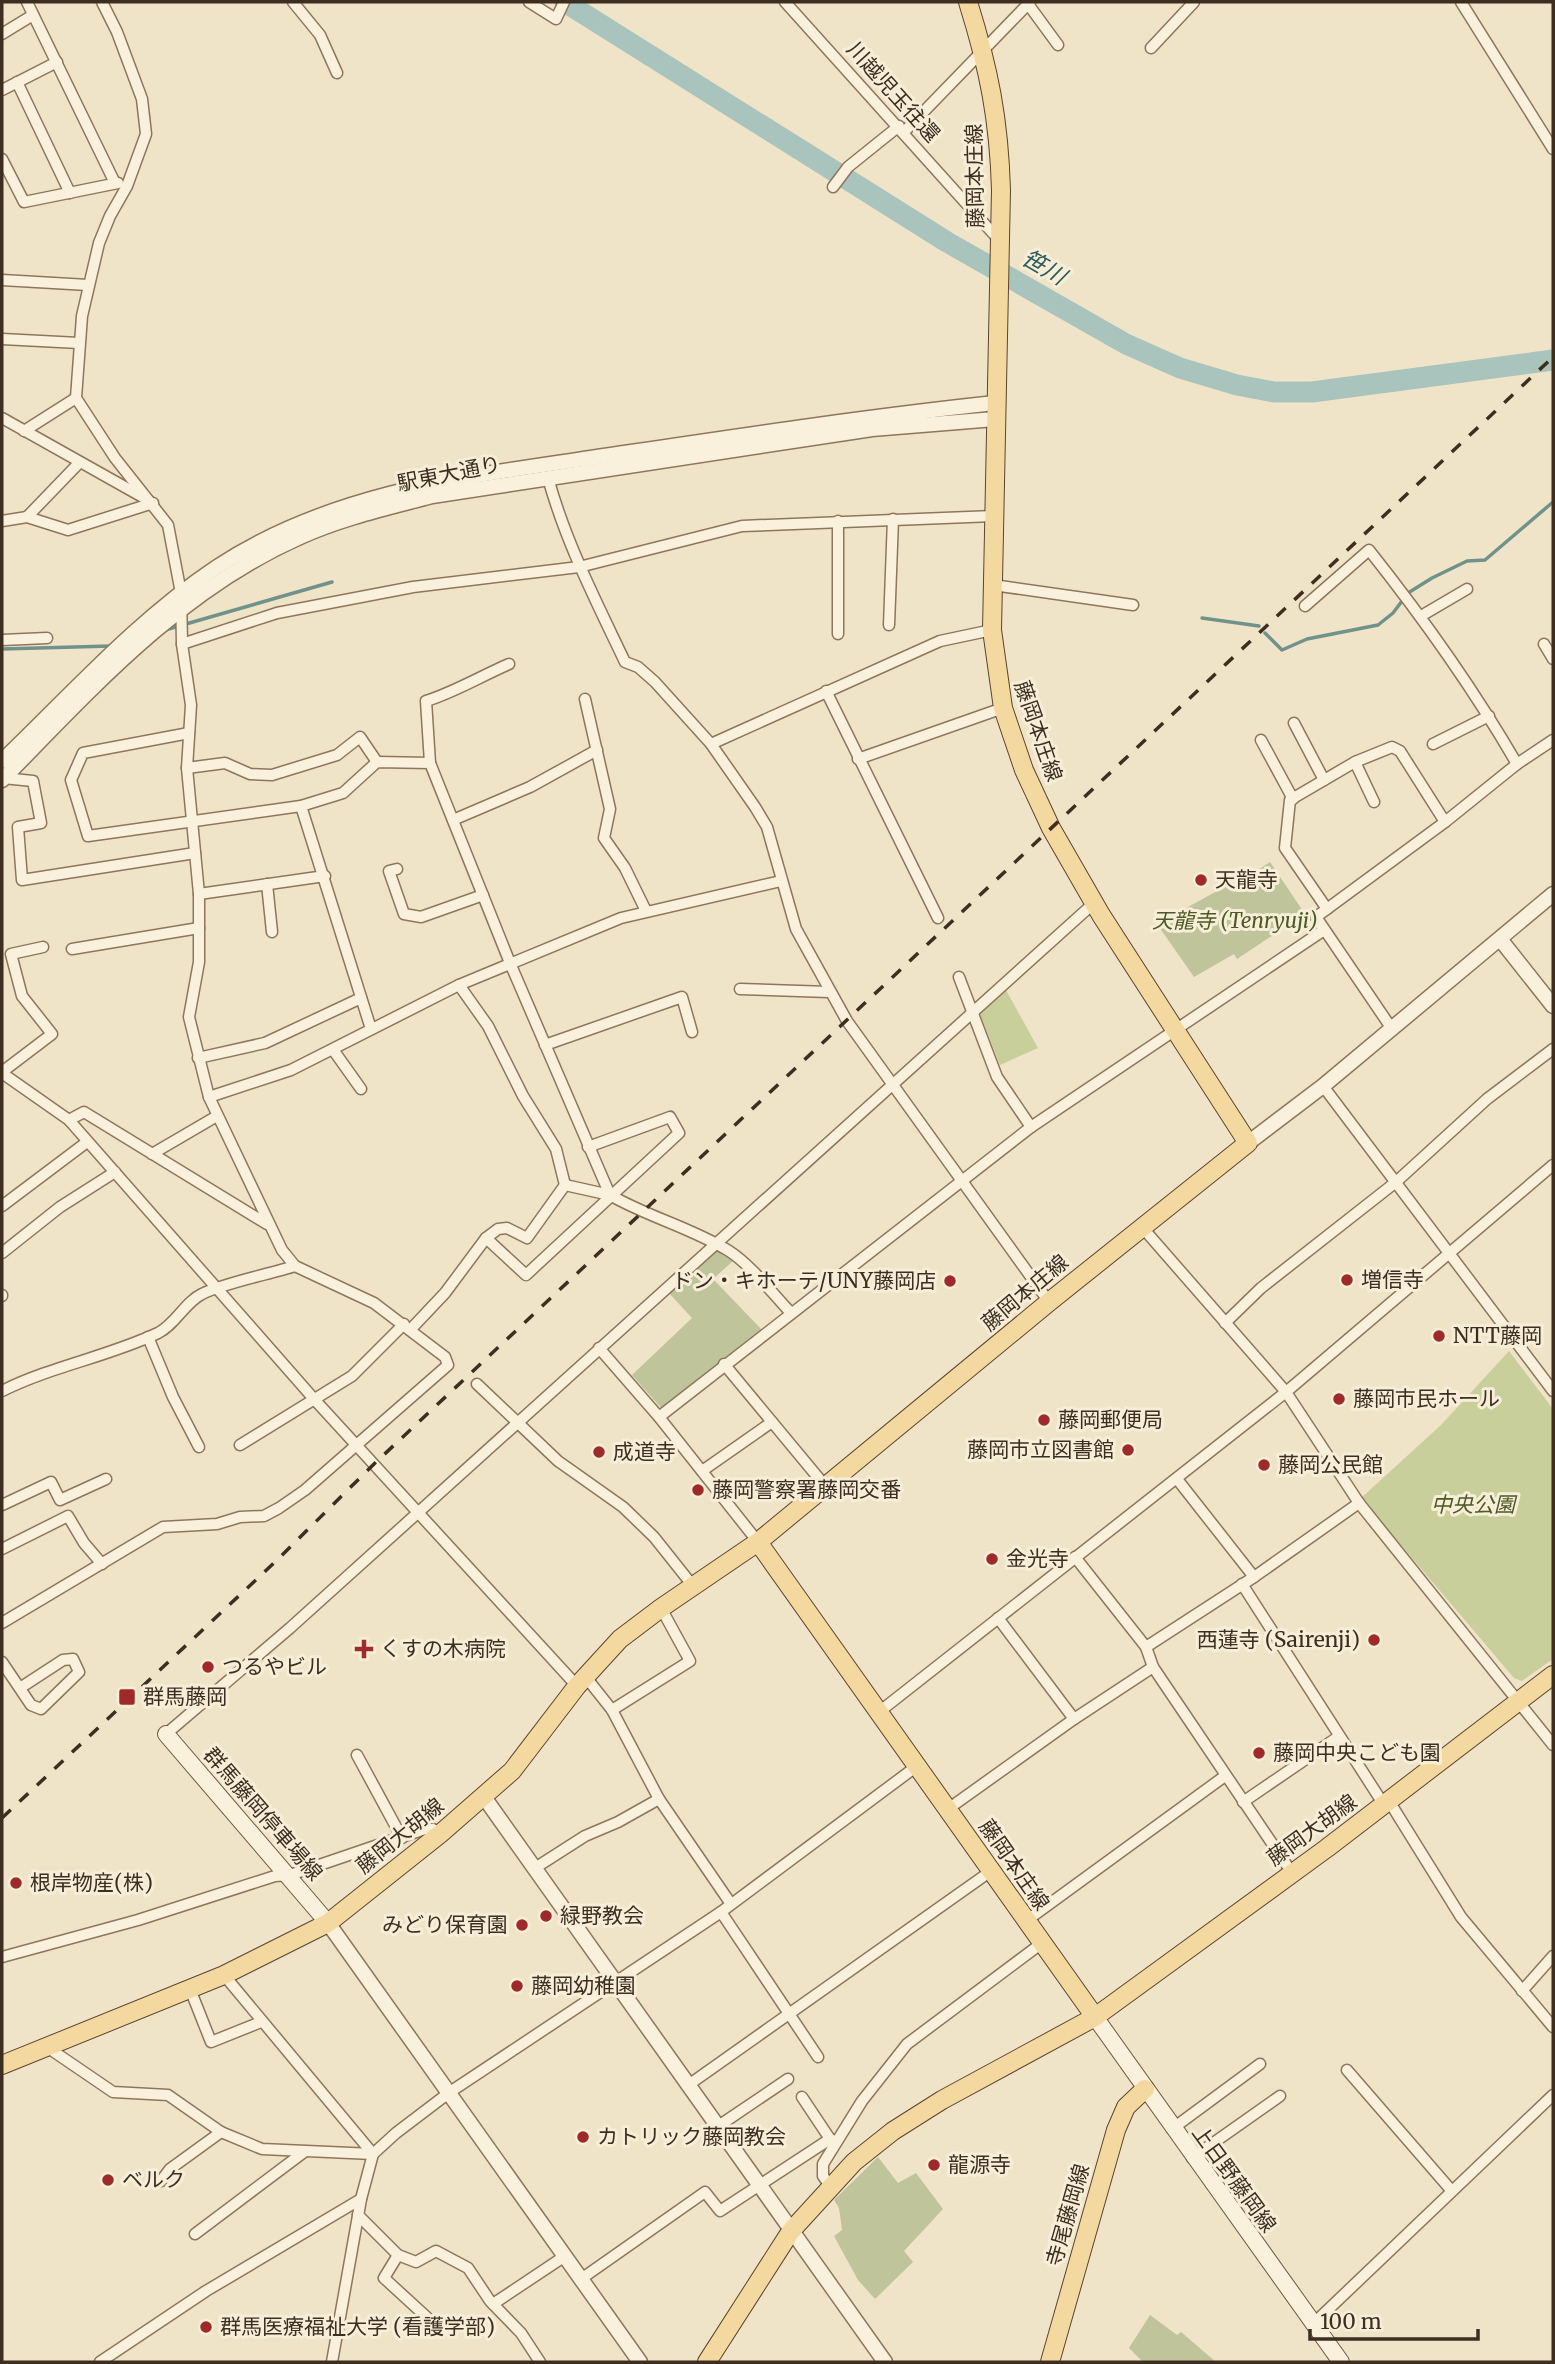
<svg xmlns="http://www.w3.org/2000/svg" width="1555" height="2364" font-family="Merriweather,'Noto Sans JP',serif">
  <rect width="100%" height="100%" fill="#f0e4c8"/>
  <g fill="#c9cf9b">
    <path d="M1006,990L1038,1048L1000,1065L980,1014Z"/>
    <path d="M1509,1351L1553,1409V1659L1522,1681L1514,1678L1361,1498L1441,1425Z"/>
  </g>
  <g fill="#bfc49a">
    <path d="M1270,862L1305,914L1237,959L1234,954L1194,977L1157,924L1228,885L1231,888Z"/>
    <path d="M713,1249L733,1261L713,1279L763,1331L663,1410L632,1375L692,1318L668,1292Z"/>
    <path d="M878,2157L898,2183L916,2173L943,2209L904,2251L913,2262L875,2299L858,2280L834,2236L842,2230L839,2208L834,2200Z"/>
    <path d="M1150,2315L1177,2335L1181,2332L1216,2362H1143L1129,2348Z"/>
  </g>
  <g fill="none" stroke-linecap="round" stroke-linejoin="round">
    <g stroke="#6f938a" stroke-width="3.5">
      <path d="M1202,618L1259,626"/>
      <path d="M165,630L332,582"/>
      <path d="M1265,633L1282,650L1307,639L1378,625L1393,613L1408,593L1432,578L1467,561L1485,560L1553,502"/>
      <path d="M2,649L111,646"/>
    </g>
    <path stroke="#a9c4bc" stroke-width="21" d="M565,2L947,242L1126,344L1180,368L1237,385L1274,392H1312L1553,360"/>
    <defs>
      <g id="minor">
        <path d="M27,2L114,181"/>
        <path d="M293,2L320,35L337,73"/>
        <path d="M529,2L556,19L564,2"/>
        <path d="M785,2L999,240"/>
        <path d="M1461,2L1553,149"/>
        <path d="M1028,4L1058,45"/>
        <path d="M2,34L33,15"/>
        <path d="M1151,48L1194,2"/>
        <path d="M17,82L70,193"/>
        <path d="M2,90L57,62"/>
        <path d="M904,132L1030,2"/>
        <path d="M2,159L24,202L118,183"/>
        <path d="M833,187L848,167L899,126"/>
        <path d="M2,280L88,285"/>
        <path d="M2,339L79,343"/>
        <path d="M2,418L148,500"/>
        <path d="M24,431L76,398"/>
        <path d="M548,478C566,543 596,601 625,662L638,667L655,682L711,744L755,807L767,827L796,929L847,1021L1049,1302"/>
        <path d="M27,517L79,463"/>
        <path d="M2,521L27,517L68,530L153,503"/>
        <path d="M838,521V634"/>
        <path d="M993,585L1133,605"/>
        <path d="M1305,606L1369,550C1423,618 1473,688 1517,764"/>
        <path d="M1421,616L1467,589"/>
        <path d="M889,625L893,519"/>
        <path d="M2,640L47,638"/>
        <path d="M182,644L277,613L413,587L579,567L742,526L994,516"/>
        <path d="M1544,644L1553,659"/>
        <path d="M826,691L938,918"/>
        <path d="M585,699L610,809L604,838L625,868L646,911"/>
        <path d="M1294,723L1324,780"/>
        <path d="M189,733L83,753L71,780L88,836L301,806L343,793L377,762L430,763L510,963L610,1195C648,1217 692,1228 729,1251C752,1266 772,1293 791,1313"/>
        <path d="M1261,740L1293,799"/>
        <path d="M711,744L940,641L992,630"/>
        <path d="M1433,744L1489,716"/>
        <path d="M858,759L1003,708"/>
        <path d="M1355,762L1374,802"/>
        <path d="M430,763L426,701C455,692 481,676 509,664"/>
        <path d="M187,768L225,763L250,774L272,775L337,755L360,737L377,762"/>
        <path d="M3,778L33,781L41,823L18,827L22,880L195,853"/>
        <path d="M301,806L371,1029"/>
        <path d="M453,820L530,787L597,750"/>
        <path d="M397,869L389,871L404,914L421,917L483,895"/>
        <path d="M267,884L272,932"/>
        <path d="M199,894L325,876"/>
        <path d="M1327,909L1285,848L1290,800L1355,762L1392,747L1400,751L1445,822"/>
        <path d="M72,949L199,928"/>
        <path d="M959,977L997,1077L1031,1127"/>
        <path d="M740,989L829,992"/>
        <path d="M1392,1029L1316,917L1445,822L1517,764L1553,740"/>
        <path d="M545,1045L682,997L692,1032"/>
        <path d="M334,1051L361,1089"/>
        <path d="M198,1058L265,1043L361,998"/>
        <path d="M2,1072L52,1034L22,996L11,954L43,947"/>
        <path d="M2,1073L69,1120L314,1399L577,1686"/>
        <path d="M1323,1086L1553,1391"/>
        <path d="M209,1097L291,1070L459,985L621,918L781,881"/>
        <path d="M69,1120L84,1112L267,1224"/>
        <path d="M152,1154L217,1116"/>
        <path d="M565,1185L610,1195"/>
        <path d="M2,1206L87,1142"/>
        <path d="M1142,1227L1286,1392L1359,1503L1553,1745"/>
        <path d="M486,1238L526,1275L679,1133L670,1117L588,1147"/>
        <path d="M2,1253L60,1207L115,1172"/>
        <path d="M2,1295V1296"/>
        <path d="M1225,1323L1261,1288L1396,1182L1487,1099L1553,1049"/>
        <path d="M411,1329L445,1293L486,1238L498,1229L507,1228L527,1238L565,1185L556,1149L523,1096L488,1026L459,985"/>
        <path d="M148,1337L173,1397L199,1447"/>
        <path d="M599,1348L659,1417L758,1542"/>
        <path d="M724,1364L826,1487"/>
        <path d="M477,1384L558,1461L623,1507L654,1537L693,1586"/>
        <path d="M2,1391C52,1366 107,1357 158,1333C176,1324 185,1302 202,1294C224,1283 270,1274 295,1266"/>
        <path d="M659,1417L1031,1127L1324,930"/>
        <path d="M240,1445L352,1376L404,1324"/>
        <path d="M702,1471L772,1422"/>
        <path d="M1177,1479L1254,1577L1146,1647L1153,1667L1292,1873"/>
        <path d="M2,1505L51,1482L60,1500L106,1479"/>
        <path d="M2,1549L68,1516L84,1543L102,1564"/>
        <path d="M1075,1557L1146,1647"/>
        <path d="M1254,1577L1359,1503"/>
        <path d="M1242,1584L1384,1805"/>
        <path d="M998,1618L1074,1719"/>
        <path d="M2,1623L163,1527L217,1524L240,1517L264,1516L279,1508L305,1490L448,1365L445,1357L374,1303L295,1266L282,1250L209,1097L189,1017L199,962V894L187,768L191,705L182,644L181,593L168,525L115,458L76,398L82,316L99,243L110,216L127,186L146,134L142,99L117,32L102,2"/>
        <path d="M2,1662L31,1705L41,1709L79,1672L73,1659L63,1660L20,1688"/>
        <path d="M585,1676L612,1710L659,1799L731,1904"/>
        <path d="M612,1710L690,1661L661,1608"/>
        <path d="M879,1712L1286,1392L1553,1165"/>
        <path d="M166,1734L290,1628L1094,903"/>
        <path d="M357,1755L402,1838"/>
        <path d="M1389,1801L1461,1917L1553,2027"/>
        <path d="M1243,1802L1338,1737"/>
        <path d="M948,1809L1074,1719L1153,1667"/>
        <path d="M535,1868L585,1836L618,1822L659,1799"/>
        <path d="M721,1912L818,2057"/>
        <path d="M1026,1921L1225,1776"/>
        <path d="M2,1957L138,1920L275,1876L290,1875L425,1829H433L440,1834"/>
        <path d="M224,1975L373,2154"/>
        <path d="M190,1989L211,2042L261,2022"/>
        <path d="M1522,1991L1553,1956"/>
        <path d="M47,2047L113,2092L168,2095L221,2132L262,2149L373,2154"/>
        <path d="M1347,2070L1451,2190"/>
        <path d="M687,2086L991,1871"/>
        <path d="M802,2097L830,2139"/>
        <path d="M717,2127L788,2079"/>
        <path d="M1172,2129L1260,2064"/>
        <path d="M1192,2158L1280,2096"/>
        <path d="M161,2181L170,2169L221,2132"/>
        <path d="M830,2186L823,2176V2164L862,2101L907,2044L1042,1943"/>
        <path d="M358,2215L398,2255L416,2262L436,2251L468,2268L490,2301L521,2333L540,2362"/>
        <path d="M195,2234L304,2152"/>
        <path d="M398,2255L384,2278L432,2322"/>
        <path d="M581,2279L705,2192L720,2211L830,2139L836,2142"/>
        <path d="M493,2304L565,2256"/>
        <path d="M1313,2324L1553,2095"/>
        <path d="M100,2362L206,2291L361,2199"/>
        <path d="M332,2362L361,2199L373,2154L396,2133L450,2092L721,1912L917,1766"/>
      </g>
      <g id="tertiary">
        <path d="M2,761C72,694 136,621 217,567C340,486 489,474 631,452C752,434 873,416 995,403"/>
        <path d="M2,780C92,688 180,590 300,537C342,518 387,508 432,496L872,429L995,419"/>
        <path d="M1500,939L1553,1006"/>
        <path d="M1248,1143L1323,1086L1553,894"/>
        <path d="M484,1797L885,2362"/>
        <path d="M328,1923L640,2362"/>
      </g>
      <g id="secondary">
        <path d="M166,1734L328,1923"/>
        <path d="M1095,2017L1341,2362"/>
      </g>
      <g id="primary">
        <path d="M758,1542L1095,2017"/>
        <path d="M2,2065L224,1975L328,1923L440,1834L512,1771L577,1686L620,1639L661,1608L758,1542L1049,1302L1248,1143L1101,915L1051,828L1024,770L1003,708L992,630L1001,190C999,120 989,69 968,2"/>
        <path d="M707,2362L791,2231L854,2162L893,2131L942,2100L1095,2017L1327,1848L1553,1675"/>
        <path d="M1050,2362L1116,2130L1126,2107L1145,2089"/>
      </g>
    </defs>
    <use href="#minor" stroke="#8d765c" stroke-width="13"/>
    <use href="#tertiary" stroke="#8d765c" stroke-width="17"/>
    <use href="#secondary" stroke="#6f573f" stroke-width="18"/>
    <use href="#primary" stroke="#5b4430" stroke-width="20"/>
    <use href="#minor" stroke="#faf1dc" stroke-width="10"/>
    <use href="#tertiary" stroke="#faf1dc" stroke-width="14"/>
    <use href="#secondary" stroke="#faf1dc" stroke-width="16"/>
    <use href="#primary" stroke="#f3d9a0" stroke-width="18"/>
    <path stroke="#3d2e20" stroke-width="3.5" stroke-dasharray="12 12" stroke-linecap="butt" d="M2,1818L275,1562L374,1464L1553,357"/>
  </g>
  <g fill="#9e2a2b" stroke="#f7eed8" stroke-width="2.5">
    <circle cx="1201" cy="880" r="7"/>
    <circle cx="1347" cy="1280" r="7"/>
    <circle cx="950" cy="1281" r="7"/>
    <circle cx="1439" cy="1336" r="7"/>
    <circle cx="1339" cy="1399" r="7"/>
    <circle cx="1044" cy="1420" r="7"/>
    <circle cx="1128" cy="1450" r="7"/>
    <circle cx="599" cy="1452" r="7"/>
    <circle cx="1264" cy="1465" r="7"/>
    <circle cx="698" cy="1490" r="7"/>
    <circle cx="992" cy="1559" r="7"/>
    <circle cx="1374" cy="1640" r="7"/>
    <path d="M360.5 1638.5h7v7h7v7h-7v7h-7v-7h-7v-7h7z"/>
    <circle cx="208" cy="1667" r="7"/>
    <rect x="118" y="1688" width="18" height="18" rx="3.5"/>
    <circle cx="1259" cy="1753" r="7"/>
    <circle cx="16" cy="1883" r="7"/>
    <circle cx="546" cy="1916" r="7"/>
    <circle cx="522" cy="1925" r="7"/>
    <circle cx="517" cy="1986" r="7"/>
    <circle cx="583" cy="2137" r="7"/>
    <circle cx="934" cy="2165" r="7"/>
    <circle cx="108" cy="2180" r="7"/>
    <circle cx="206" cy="2327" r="7"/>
  </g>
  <g text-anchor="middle" stroke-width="6" stroke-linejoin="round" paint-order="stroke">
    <g font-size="21" fill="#3d2e20" stroke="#f7eed8">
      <text transform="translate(893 92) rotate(48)" y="7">川越児玉往還</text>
      <text transform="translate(975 176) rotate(-91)" y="7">藤岡本庄線</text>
      <text transform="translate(449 474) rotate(-11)" y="7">駅東大通り</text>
      <text transform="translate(1038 731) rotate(71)" y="7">藤岡本庄線</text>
      <text transform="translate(1025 1293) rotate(-40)" y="7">藤岡本庄線</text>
      <text transform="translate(263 1814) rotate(49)" y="7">群馬藤岡停車場線</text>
      <text transform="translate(1312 1830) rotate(-36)" y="7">藤岡大胡線</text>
      <text transform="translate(400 1836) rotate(-39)" y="7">藤岡大胡線</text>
      <text transform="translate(1014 1865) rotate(55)" y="7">藤岡本庄線</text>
      <text transform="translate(1234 2179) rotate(54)" y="7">上日野藤岡線</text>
      <text transform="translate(1068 2215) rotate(-74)" y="7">寺尾藤岡線</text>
    </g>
    <g font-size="21" fill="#3d2e20" stroke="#f7eed8" text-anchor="start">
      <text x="1215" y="887">天龍寺</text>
      <text x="1361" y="1287">増信寺</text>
      <text x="936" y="1288" text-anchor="end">ドン・キホーテ/UNY藤岡店</text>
      <text x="1453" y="1343">NTT藤岡</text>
      <text x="1353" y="1406">藤岡市民ホール</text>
      <text x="1058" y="1427">藤岡郵便局</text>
      <text x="1114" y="1457" text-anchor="end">藤岡市立図書館</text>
      <text x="613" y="1459">成道寺</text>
      <text x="1278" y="1472">藤岡公民館</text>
      <text x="712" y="1497">藤岡警察署藤岡交番</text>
      <text x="1006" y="1566">金光寺</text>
      <text x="1360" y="1647" text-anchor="end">西蓮寺 (Sairenji)</text>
      <text x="380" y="1656">くすの木病院</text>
      <text x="222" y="1674">つるやビル</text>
      <text x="143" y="1704">群馬藤岡</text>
      <text x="1273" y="1760">藤岡中央こども園</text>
      <text x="30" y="1890">根岸物産(株)</text>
      <text x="560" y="1923">緑野教会</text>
      <text x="508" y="1932" text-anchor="end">みどり保育園</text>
      <text x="531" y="1993">藤岡幼稚園</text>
      <text x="597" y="2144">カトリック藤岡教会</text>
      <text x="948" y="2172">龍源寺</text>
      <text x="122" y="2187">ベルク</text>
      <text x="220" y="2334">群馬医療福祉大学 (看護学部)</text>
    </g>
    <g font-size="21" font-style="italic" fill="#4d5a26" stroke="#f7eed8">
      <text x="1235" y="928">天龍寺 (Tenryuji)</text>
      <text x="1473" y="1512">中央公園</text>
    </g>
    <g font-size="23" font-style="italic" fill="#2f5d5a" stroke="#f7eed8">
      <text transform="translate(1044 267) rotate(30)" y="8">笹川</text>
    </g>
  </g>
  <rect width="1555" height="2364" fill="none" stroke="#3d2e20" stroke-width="7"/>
  <path d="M1310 2329v10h168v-10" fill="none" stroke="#3d2e20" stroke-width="3.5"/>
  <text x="1320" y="2329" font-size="21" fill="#3d2e20" stroke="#f7eed8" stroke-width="5" paint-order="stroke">100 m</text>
</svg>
